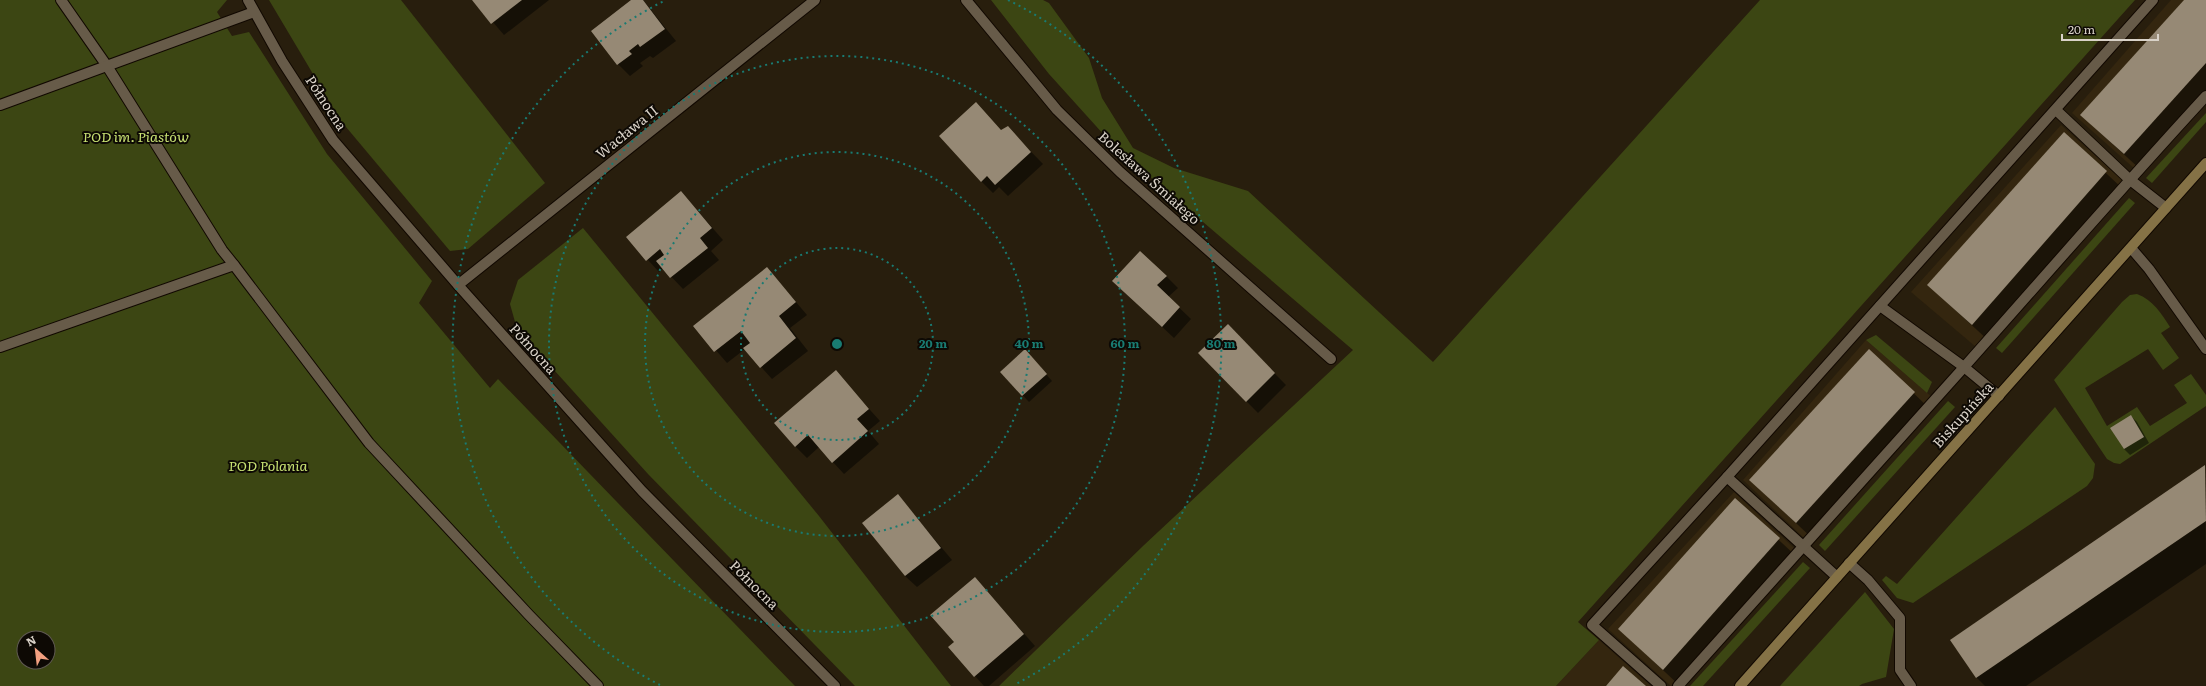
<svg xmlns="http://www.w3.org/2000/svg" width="2206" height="686" font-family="Literata,serif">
  <rect width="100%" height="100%" fill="#281e0d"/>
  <g fill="#34260f">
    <path d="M2171,0H2206V93L2136,170L2072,113Z"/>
    <path d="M2061,125L2125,182L1976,347L1911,292Z"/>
    <path d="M1866,340L1933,398L1804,538L1743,480Z"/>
    <path d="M1734,492L1794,548L1671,686L1608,629Z"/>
    <path d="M1599,640L1651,686H1556Z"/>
  </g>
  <g fill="#3c4613" fill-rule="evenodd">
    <path d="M0,0H227L217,12L232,36L249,32L327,154L432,281L419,303L490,388L498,379L795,686H0ZM24,638H48V662H24Z"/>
    <path d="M269,0H401L545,183L468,249L450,251L341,121Z"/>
    <path d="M991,0H1043L1049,3L1089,58L1102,98L1133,148L1174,168L1248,191L1433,362L1760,0H2135L1578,622L1599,640L1556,686H999L1143,546L1353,350L1114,146L1049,74Z"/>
    <path d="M2206,113V122L2152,183L2146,178Z"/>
    <path d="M2129,198L2135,203L2002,353L1996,348Z"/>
    <path d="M583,228L819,516L951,686H855L648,474L517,329L510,304L518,280Z"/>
    <path d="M2137,294C2153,300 2161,313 2170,327L2161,333L2179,358L2163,370L2148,349L2085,388L2107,426L2137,407L2150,426L2187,403L2174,385L2191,374L2206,395V406L2120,464L2114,463L2107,459L2054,380L2122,302L2130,295Z"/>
    <path d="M1876,335L1932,382L1927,393L1866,340Z"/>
    <path d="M1948,401L1955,407L1825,551L1819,545Z"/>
    <path d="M2055,407L2095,464L2093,478L2087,486L1913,603L1897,598L1882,580L1886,576L1897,584Z"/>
    <path d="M1803,562L1810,568L1703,686H1690Z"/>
    <path d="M1865,592L1894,629L1886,677L1862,684L1859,686H1780Z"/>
  </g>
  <g fill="#0007">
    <path d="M474,0H549L504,35Z"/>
    <path d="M633,0H643L676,41L653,58L650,56L640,63L643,66L630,76L618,64Z"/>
    <path d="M2185,0H2206V98L2141,170L2081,115Z"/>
    <path d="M976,104L1002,131L1008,128L1043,164L1008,196L999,187L993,193L981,181Z"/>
    <path d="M2064,134L2123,189L1989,341L1928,285Z"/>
    <path d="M681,192L723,240L711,251L719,260L683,289L663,268L659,272L627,237Z"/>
    <path d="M767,268L807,315L790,328L808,351L772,379L745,349L727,363L695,326Z"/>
    <path d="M1166,276L1178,288L1168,297L1191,319L1174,338L1113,281Z"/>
    <path d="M1228,326L1286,385L1258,413L1199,353Z"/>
    <path d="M1869,350L1931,410L1813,539L1750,480Z"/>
    <path d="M1030,356L1052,381L1029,402L1001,372Z"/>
    <path d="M835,371L880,421L868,431L879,444L844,474L819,447L807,458L795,446Z"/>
    <path d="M2131,416L2137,422L2149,443L2130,455L2124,449Z"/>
    <path d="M2205,467L2206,564L2026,686H1985L1976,677Z"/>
    <path d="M898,496L952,560L917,587L905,576Z"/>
    <path d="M1735,499L1796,556L1680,686L1619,629Z"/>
    <path d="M975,578L1035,646L989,686H984L949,647L955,642Z"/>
  </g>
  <g fill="#968975">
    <path d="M472,0H522L491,24Z"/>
    <path d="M631,0H643L665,29L640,47L638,44L629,51L632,54L617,65L591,31Z"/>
    <path d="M2184,0H2206V63L2124,154L2080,115Z"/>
    <path d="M976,102L1001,130L1008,126L1031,152L995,185L987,176L981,182L939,136Z"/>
    <path d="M2064,132L2107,171L1972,325L1927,285Z"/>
    <path d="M681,191L712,228L700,238L708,248L670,278L656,261L664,255L660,249L646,261L626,237Z"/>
    <path d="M1140,251L1167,276L1157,285L1180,307L1162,327L1112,281Z"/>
    <path d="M767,267L796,302L779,316L796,338L760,368L743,348L750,343L741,331L714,352L693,326Z"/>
    <path d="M1228,324L1275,373L1246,402L1198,353Z"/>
    <path d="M1025,349L1047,374L1022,396L1000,372Z"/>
    <path d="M1869,349L1915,392L1796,523L1749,480Z"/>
    <path d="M836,370L869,409L857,419L868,431L832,463L808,435L795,447L774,423Z"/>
    <path d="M2131,415L2144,437L2124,449L2110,428Z"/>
    <path d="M2205,465L2206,521L1976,678L1950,640Z"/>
    <path d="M898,494L941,548L905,576L862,523Z"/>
    <path d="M1735,498L1780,538L1663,670L1618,629Z"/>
    <path d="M975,577L1024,634L974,677L948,647L954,642L930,615Z"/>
    <path d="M1623,666L1646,686H1606Z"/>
  </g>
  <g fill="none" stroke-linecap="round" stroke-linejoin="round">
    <defs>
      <g id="lane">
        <path d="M61,0L107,66L222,250L234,265"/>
        <path d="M0,105L254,12"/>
        <path d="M2056,110L2129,179L2166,208"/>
        <path d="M1880,306L1964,367L1999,396"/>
        <path d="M0,347L234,265L369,443L529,615L598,686"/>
        <path d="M1727,477L1837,577"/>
        <path d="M1849,563L1868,580L1900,618V670L1911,686"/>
        <path d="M1661,686L1592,625L1727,477L2153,0"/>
        <path d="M1678,686C1773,579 1870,473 1965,366C2045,276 2124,185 2206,96"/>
      </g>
      <g id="street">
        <path d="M248,0L282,61L333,140L458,285L642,491L835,686"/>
        <path d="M966,0L1057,110L1120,172L1331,359"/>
        <path d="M2131,248L2149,269L2206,349"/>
        <path d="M458,285L815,0"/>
      </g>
      <path id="secondary" d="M1740,686L2206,163"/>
    </defs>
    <use href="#lane" stroke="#110800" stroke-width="12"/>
    <use href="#street" stroke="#110800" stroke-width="12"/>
    <use href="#secondary" stroke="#110800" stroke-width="12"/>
    <use href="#lane" stroke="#675b49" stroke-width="10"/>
    <use href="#street" stroke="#675b49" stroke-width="10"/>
    <use href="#secondary" stroke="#857246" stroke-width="10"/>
  </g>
  <g fill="none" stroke="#197b72" stroke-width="2" stroke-dasharray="2 4">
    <circle cx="837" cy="344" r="96"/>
    <circle cx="837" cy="344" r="192"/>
    <circle cx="837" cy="344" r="288"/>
    <path d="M660 685A384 384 0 0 1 666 0M1008 0A384 384 0 0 1 1014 685"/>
  </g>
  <g text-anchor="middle" stroke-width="4" stroke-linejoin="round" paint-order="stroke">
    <g font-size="14" fill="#d9d2c8" stroke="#0d0904">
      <text transform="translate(326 103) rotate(57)" y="5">Północna</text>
      <text transform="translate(627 132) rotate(-39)" y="5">Wacława II</text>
      <text transform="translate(1149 178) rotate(42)" y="5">Bolesława Śmiałego</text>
      <text transform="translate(533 349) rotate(48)" y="5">Północna</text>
      <text transform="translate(1963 415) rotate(-48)" y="5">Biskupińska</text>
      <text transform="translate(754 585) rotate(45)" y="5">Północna</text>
    </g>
    <g font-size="14" font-style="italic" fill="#c8e173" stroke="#0d0904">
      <text x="136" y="142">POD im. Piastów</text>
      <text x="268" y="471">POD Polania</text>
    </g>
  </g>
  <circle cx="837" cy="344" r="6" fill="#197b72" stroke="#0d0904" stroke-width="2"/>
  <g font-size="12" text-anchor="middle" font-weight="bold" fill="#197b72" stroke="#0d0904" stroke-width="4" stroke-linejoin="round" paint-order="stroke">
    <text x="933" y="348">20 m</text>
    <text x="1029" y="348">40 m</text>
    <text x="1125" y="348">60 m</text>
    <text x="1221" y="348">80 m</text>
  </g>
  <g transform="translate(36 650) rotate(332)"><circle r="19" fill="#0d0904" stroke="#5f5952"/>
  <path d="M0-3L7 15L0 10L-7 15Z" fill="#f2a080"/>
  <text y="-6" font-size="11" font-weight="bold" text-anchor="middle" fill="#d9d2c8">N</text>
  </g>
  <path d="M2062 34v6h96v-6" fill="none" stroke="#d9d2c8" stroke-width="2"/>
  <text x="2068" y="34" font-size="12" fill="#d9d2c8" stroke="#0d0904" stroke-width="3" paint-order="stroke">20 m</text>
</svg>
